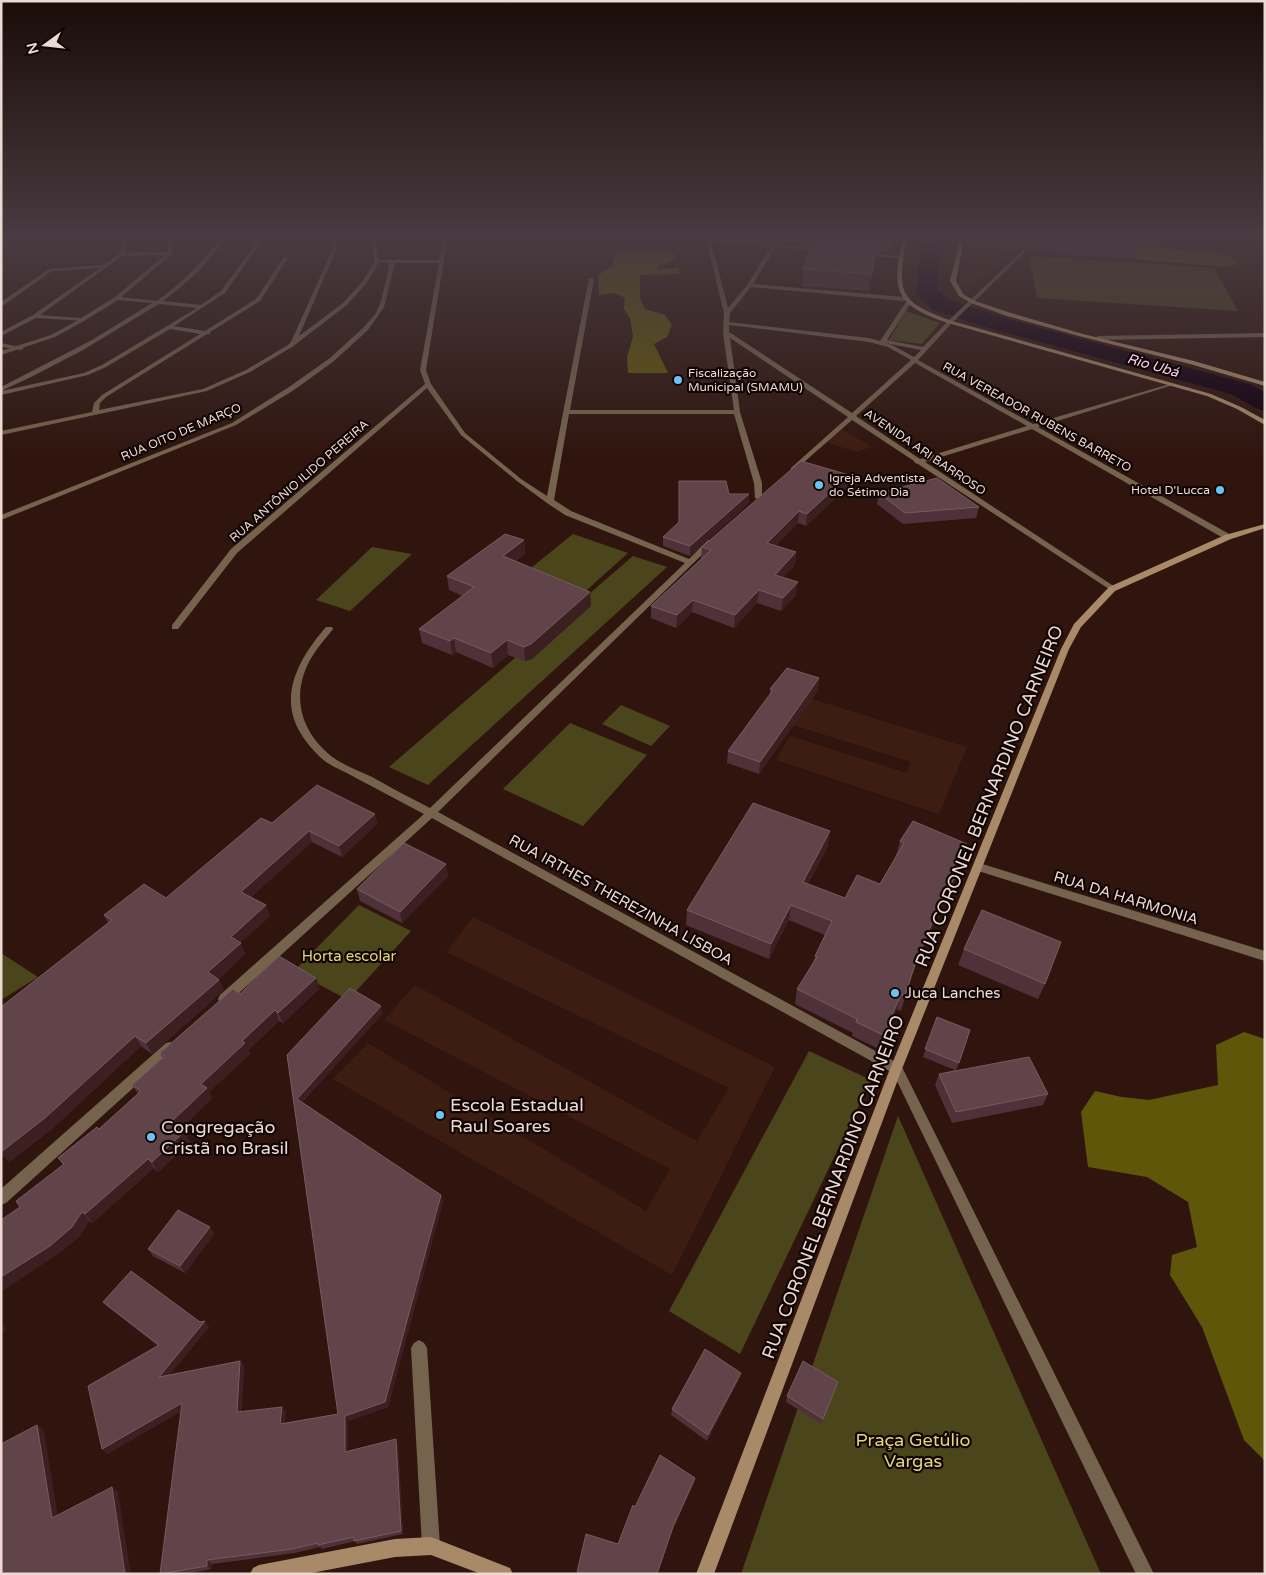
<svg xmlns="http://www.w3.org/2000/svg" width="1266" height="1575" font-family="'Varela Round',sans-serif">
  <rect width="100%" height="100%" fill="#30150e"/>
  <g fill="#3d1c12">
    <path d="M968,235H1031L971,288L959,286Z"/>
    <path d="M842,429L872,447L857,452L825,442Z"/>
    <path d="M809,698L967,747L939,814L776,760L790,736L907,773L911,762L793,725Z"/>
    <path d="M473,917L775,1067L672,1275L333,1079L368,1043L646,1211L670,1169L384,1020L415,985L697,1141L729,1088L446,952Z"/>
  </g>
  <g fill="#4b451b">
    <path d="M1029,256L1214,268L1238,311L1037,298Z"/>
    <path d="M906,311L940,323L922,344L889,340Z"/>
    <path d="M573,534L628,553L579,597L521,576Z"/>
    <path d="M372,547L412,554L350,611L316,600Z"/>
    <path d="M633,556L667,567L428,785L389,767Z"/>
    <path d="M621,705L670,726L651,746L602,724Z"/>
    <path d="M570,723L647,755L583,826L503,789Z"/>
    <path d="M359,905L411,931L348,1000L294,971Z"/>
    <path d="M1,953L38,977L1,1000Z"/>
    <path d="M809,1051L871,1080L740,1354L669,1311Z"/>
    <path d="M898,1116L1101,1574H741Z"/>
  </g>
  <g fill="#5f5609">
    <path d="M1129,243C1148,245 1167,249 1187,251C1209,254 1217,247 1238,262L1232,266L1223,267L1135,259Z"/>
    <path d="M617,251L667,252L677,255L669,263L659,265V269L679,268V274L640,275V298L645,309L665,315L672,325L667,337L654,344L668,373H628L627,357L633,336L630,318L624,309L625,298L615,293L599,295L598,275L612,266Z"/>
    <path d="M1244,1032L1265,1039V1461L1244,1440L1202,1327L1170,1275L1172,1255L1197,1247L1188,1202L1147,1177L1088,1167L1081,1112L1095,1091L1122,1097L1149,1100L1218,1085L1216,1045Z"/>
  </g>
  <g fill="none" stroke-linecap="round" stroke-linejoin="round">
    <path fill="#120011" fill-rule="evenodd" d="M926,235H945L938,270V291L949,300L1008,319L1249,384L1265,392V411L1256,408L1231,394L992,329L933,310L916,293L918,270Z"/>
    <path fill="#76634e" fill-rule="evenodd" d="M82,318L85,320L84,321L55,337L1,355V351L51,335Z"/>
    <g fill="#76634e" fill-rule="evenodd">
      <path d="M126,235H130L124,253L168,252L167,235H171L172,254L121,297L157,301C183,282 204,261 223,235H227C212,261 187,283 163,301L201,305L221,291L252,249L259,235H263L256,249L225,293L174,326L205,331L256,299L284,257L288,258L260,301L210,332V334H207L106,397L100,403L99,410L203,389L246,370L288,345L291,342L333,248L330,235H334L337,248L299,336L343,303L362,282L375,261L369,235H373L379,260H439L444,235H448L426,370L431,384L465,433L521,479L547,496L589,278L594,279L570,410H734L723,333L724,313L705,235H709L710,238L773,244L779,235H783L778,244L825,250L823,251L776,247L753,284L904,297L907,299L904,301L751,287L730,313L729,322L869,338L880,341L906,302H910L911,303L887,340L923,347L948,321H952V323L918,360L1033,424L1173,383V385L1038,427L1231,535V539H1225L1032,429L925,462L1115,587L1116,589L1112,591L918,464L915,463L914,461L852,420L795,470H791V468L848,417L730,338L740,412L762,483V500L755,498L754,483L734,414H569L554,500L571,511L689,559L708,540H711L715,542L438,812L901,1065L1154,1574H1136L893,1073L432,818L228,1003L224,1004L220,1003L218,999L220,995L424,814C401,802 379,790 356,778C346,772 335,768 326,762C317,755 309,746 303,737C276,698 299,658 326,627H332L333,629C325,639 317,648 310,660C291,695 300,731 331,756C343,765 359,771 372,777C391,788 411,798 430,808L685,563L565,515L547,503L517,481L461,435L427,388L237,553L178,629H172V625L231,549L425,384L420,370L439,263H395L384,307L368,330L334,361L294,390L236,425L1,520V515L232,423L289,387L330,358L364,327L376,313L381,301L390,263L379,262L366,284L347,305L292,347L250,372L207,391L1,435V431L92,412L94,403L102,395L200,334L170,329L106,367L88,375L1,395V391L84,373L102,365L197,308L159,304L83,350L31,377L1,391V387L92,340L152,303L118,300L84,321L36,318L1,336V332L33,315L100,268L52,271L1,307V302L49,269L104,265L119,254ZM711,241L771,246L748,284L728,308ZM165,255L115,297L81,318L40,315L122,256ZM729,325L869,342L888,347L911,360L852,413L729,332ZM885,343L921,350L914,357L892,345ZM915,363L1027,426L920,459L856,416Z"/>
      <path d="M863,253L901,256L903,257L901,258L861,255Z"/>
      <path d="M1265,333V337L1098,340L1095,338L1098,336Z"/>
      <path d="M1,343L24,348L21,350L1,347Z"/>
      <path d="M979,863L1265,951V961L975,870L974,867L975,864Z"/>
      <path d="M170,1042L174,1043L176,1047L174,1051L6,1203L1,1205V1189L166,1043Z"/>
      <path d="M419,1340L424,1343L427,1348L440,1546L437,1552L431,1555L425,1552L422,1546L411,1348L414,1343Z"/>
    </g>
    <g fill="#76634e" fill-rule="evenodd">
      <path d="M15,235H20L1,243V240Z"/>
      <path d="M1039,235H1043L952,323H948V321Z"/>
    </g>
    <g fill="#a98a68" fill-rule="evenodd">
      <path d="M903,235H907C898,291 895,301 952,321L1211,394L1241,407L1265,420V425L1237,409L1207,396L948,323C892,304 892,290 903,235Z"/>
      <path d="M961,235H965L956,281L963,294L975,301L1011,313L1083,334L1194,361L1265,382V386L1190,364L1079,336L1007,316L971,303L959,296L950,281Z"/>
      <path d="M1265,524V528L1231,539L1115,591L1081,627L1069,649L900,1074L714,1574H696L888,1074L1061,649L1074,624L1109,587L1225,535Z"/>
      <path d="M431,1537L510,1568L513,1574H481L431,1555L395,1557L306,1574H250L253,1568L259,1565L395,1539Z"/>
    </g>
  </g>
  <g fill="#4f3239">
    <path d="M711,235H777L772,242L711,236Z"/>
    <path d="M782,235H894L888,253L876,252L869,291L802,286L803,269L811,245L781,242Z"/>
    <path d="M954,235H960L958,241H953Z"/>
    <path d="M965,235H1134L1139,246L1135,259L1028,252L1031,240L1019,251L1015,252L965,243Z"/>
    <path d="M1223,235H1265V237L1264,238Z"/>
    <path d="M847,487L806,526L798,523L775,546L796,552L795,565L783,577L796,595L781,611L757,603L734,628L692,612L676,628L651,618V606L701,559L702,547Z"/>
    <path d="M879,493L979,507L976,518L903,524L877,504Z"/>
    <path d="M749,503L690,556L663,546V537Z"/>
    <path d="M524,540L525,554L516,561L591,606L532,659L525,661L508,655L493,668L456,652L452,655L422,643L419,629L463,596L449,590L447,576Z"/>
    <path d="M819,678L818,690L759,774L727,763L728,751L770,694V689Z"/>
    <path d="M375,814L377,824L342,857L312,842L251,897L270,916L240,943L245,954L218,979L219,980L224,990L152,1054L141,1046L53,1128L9,1162L1,1153V1007L108,923L104,915L166,898L272,823Z"/>
    <path d="M900,841L967,844L962,859L955,870L953,887L939,912L912,975L901,1011L897,1009L879,1049L852,1036L853,1033L795,1004L797,989L813,962L815,956L825,935L789,920L769,959L686,925L687,910L828,846L808,884L845,898L880,884L896,856Z"/>
    <path d="M446,864L448,876L402,923L360,901L357,889Z"/>
    <path d="M964,949L1045,984L1038,999L958,965Z"/>
    <path d="M320,988L283,1023L279,1021L248,1050L250,1054L209,1092L212,1098L180,1129L184,1132L190,1142L158,1172L154,1168L92,1223L89,1221L80,1236L58,1254L20,1207L63,1165L58,1158L99,1129L138,1094L132,1085L163,1058L160,1053L240,994Z"/>
    <path d="M383,1013L302,1102L441,1195L443,1201L388,1407L348,1421V1451L398,1444L403,1534L357,1544L355,1541L322,1549L320,1547L295,1553L212,1564L211,1569L186,1574H160L181,1411L107,1454L102,1449L158,1346L108,1307L103,1302L200,1322L209,1327L169,1375L240,1361L244,1367L241,1412H286L284,1424L338,1414L287,1055Z"/>
    <path d="M937,1017L959,1063L956,1070L1048,1094L1043,1105L952,1123L935,1085L939,1074L955,1070L923,1057Z"/>
    <path d="M210,1227L214,1234L185,1273L153,1256L148,1249Z"/>
    <path d="M739,1379L707,1441L671,1415L672,1409Z"/>
    <path d="M838,1382L821,1424L786,1402L787,1396Z"/>
  </g>
  <g fill="#3b1f21">
    <path d="M773,235H777L772,242Z"/>
    <path d="M892,235H894L888,253L889,246Z"/>
    <path d="M1023,235H1036L1031,239V240L1019,251Z"/>
    <path d="M849,475L847,487L806,526L807,514Z"/>
    <path d="M749,494V503L690,556V546Z"/>
    <path d="M799,511L798,523L765,555L767,543Z"/>
    <path d="M524,540L525,554L505,570L503,556Z"/>
    <path d="M796,552L795,565L774,587L775,575Z"/>
    <path d="M798,582L796,595L781,611L783,598Z"/>
    <path d="M759,590L757,603L734,628L735,615Z"/>
    <path d="M590,592L591,606L532,659L525,661L524,647Z"/>
    <path d="M693,600L692,612L676,628L677,615Z"/>
    <path d="M454,638L456,652L452,655L450,641Z"/>
    <path d="M507,640L508,655L493,668L491,653Z"/>
    <path d="M819,678L818,690L759,774L760,762Z"/>
    <path d="M375,814L377,824L342,857L339,846Z"/>
    <path d="M309,831L312,842L246,902L241,892Z"/>
    <path d="M830,831L828,846L801,897L803,882Z"/>
    <path d="M967,844L962,859L947,884L952,869Z"/>
    <path d="M446,864L448,876L402,923L400,912Z"/>
    <path d="M958,872L953,887L939,912L911,976L916,961L943,897Z"/>
    <path d="M266,905L270,916L235,948L231,937Z"/>
    <path d="M791,905L789,920L769,959L771,944Z"/>
    <path d="M241,943L245,954L213,983L208,972Z"/>
    <path d="M316,978L320,988L283,1023L278,1013Z"/>
    <path d="M219,980L224,990L152,1054L146,1043Z"/>
    <path d="M901,995L897,1009L879,1049L883,1035Z"/>
    <path d="M381,1006L383,1013L300,1105L297,1099Z"/>
    <path d="M275,1010L279,1021L248,1050L250,1054L209,1092L212,1098L177,1131L171,1122L201,1084L242,1041Z"/>
    <path d="M135,1036L141,1046L53,1128L9,1162L1,1152Z"/>
    <path d="M184,1132L190,1142L158,1172L152,1162Z"/>
    <path d="M148,1159L154,1168L92,1223L85,1214Z"/>
    <path d="M441,1195L443,1201L388,1407L348,1421V1456L345,1452V1416Z"/>
    <path d="M82,1212L89,1221L80,1236L58,1254L1,1292V1277Z"/>
    <path d="M210,1227L214,1234L185,1273L180,1266Z"/>
    <path d="M1,1319L6,1330L1,1333Z"/>
    <path d="M205,1321L209,1327L164,1382L159,1377Z"/>
    <path d="M240,1361L244,1367L240,1417L237,1412Z"/>
    <path d="M741,1373L739,1379L707,1441L708,1435Z"/>
    <path d="M182,1403L187,1408L107,1454L102,1449Z"/>
    <path d="M282,1407L286,1412L284,1429L280,1424Z"/>
    <path d="M37,1425L44,1430L59,1523L52,1518Z"/>
    <path d="M396,1439L398,1444L403,1534L401,1531Z"/>
    <path d="M695,1478V1482L672,1531L658,1574H657L673,1527Z"/>
    <path d="M112,1487L118,1492L131,1574H125Z"/>
    <path d="M207,1560L212,1564L211,1569L207,1566Z"/>
  </g>
  <g fill="#604449" stroke="#765b5f">
    <path d="M782,235H892L889,246L877,245L878,241L815,236L814,239L782,236Z"/>
    <path d="M1035,235H1134L1139,246L1031,239Z"/>
    <path d="M815,236L878,241L872,274L803,269Z"/>
    <path d="M801,461L849,475L807,514L799,511L767,543L796,552L775,575L798,582L783,598L759,590L735,615L693,600L677,615L651,606L711,550L702,547Z"/>
    <path d="M937,478L979,507L905,513L879,493Z"/>
    <path d="M679,481H726L729,494H749L690,546L663,537L679,522Z"/>
    <path d="M505,534L524,540L503,556L590,592L531,644L524,647L507,640L491,653L454,638L450,641L419,629L474,587L447,576Z"/>
    <path d="M787,668L819,678L760,762L728,751L773,690L770,689Z"/>
    <path d="M317,785L375,814L339,846L309,831L241,892L266,905L231,937L241,943L208,972L219,980L146,1043L135,1036L45,1118L1,1152V1007L112,920L104,915L144,884L166,898L261,818L272,823Z"/>
    <path d="M753,803L830,831L803,882L845,898L857,875L880,884L904,843L900,841L913,821L967,844L952,869L958,872L943,897L916,961L905,996L901,995L883,1035L856,1022L857,1019L797,989L817,957L815,956L832,921L791,905L771,944L687,910Z"/>
    <path d="M404,843L446,864L400,912L357,889Z"/>
    <path d="M982,910L1061,942L1045,984L964,949Z"/>
    <path d="M279,956L316,978L278,1013L275,1010L242,1041L245,1043L201,1084L207,1088L171,1122L184,1132L152,1162L148,1159L85,1214L82,1212L72,1227L50,1246L1,1277V1220L20,1207L16,1201L64,1164L58,1158L97,1127L99,1129L141,1091L132,1085L165,1056L160,1053L233,989L240,994Z"/>
    <path d="M350,988L381,1006L297,1099L441,1195L385,1402L345,1416V1452L396,1439L401,1531L354,1541V1537L318,1545V1543L292,1549L207,1560V1566L160,1574L182,1403L102,1449L88,1386L159,1345L103,1302L131,1271L200,1322L205,1321L159,1377L240,1361L237,1412L282,1407L280,1424L338,1414L287,1055Z"/>
    <path d="M937,1017L970,1030L959,1063L925,1049Z"/>
    <path d="M1029,1057L1048,1094L956,1112L939,1074Z"/>
    <path d="M178,1210L210,1227L180,1266L148,1249Z"/>
    <path d="M705,1349L741,1373L708,1435L672,1409Z"/>
    <path d="M803,1361L838,1382L823,1419L787,1396Z"/>
    <path d="M37,1425L52,1518L112,1487L125,1574H1V1444Z"/>
    <path d="M660,1455L695,1478L673,1527L657,1574H582L577,1572L586,1534L618,1544L633,1505L635,1507Z"/>
  </g>
  <linearGradient id="sky" x2="0" y2="1"><stop stop-color="#1a0c08"/><stop offset="0.52" stop-color="#483b41"/><stop offset="1" stop-color="#483b41" stop-opacity="0"/></linearGradient>
  <rect width="1266" height="455" fill="url(#sky)"/>
  <g fill="#6bc3f2" stroke="#100503" stroke-width="2">
    <circle cx="678" cy="380" r="5"/>
    <circle cx="819" cy="485" r="5"/>
    <circle cx="1220" cy="490" r="5"/>
    <circle cx="895" cy="993" r="5"/>
    <circle cx="440" cy="1115" r="5"/>
    <circle cx="151" cy="1137" r="5"/>
  </g>
  <g text-anchor="middle" stroke-width="4.5" stroke-linejoin="round" paint-order="stroke">
    <g font-size="12" fill="#ecd9d4" stroke="#100503" text-anchor="start">
      <text x="688" y="377">Fiscalização<tspan x="688" dy="14">Municipal (SMAMU)</tspan></text>
      <text x="829" y="482">Igreja Adventista<tspan x="829" dy="14">do Sétimo Dia</tspan></text>
      <text x="1210" y="494" text-anchor="end">Hotel D'Lucca</text>
    </g>
    <g font-size="12" fill="#ecd9d4" stroke="#100503">
      <text transform="translate(1037 417) rotate(29)" y="4">RUA VEREADOR RUBENS BARRETO</text>
      <text transform="translate(181 432) rotate(-23)" y="4">RUA OITO DE MARÇO</text>
      <text transform="translate(925 452) rotate(34)" y="4">AVENIDA ARI BARROSO</text>
      <text transform="translate(299 481) rotate(-41)" y="4">RUA ANTÔNIO ILIDO PEREIRA</text>
    </g>
    <g font-size="14" font-style="italic" fill="#fdcef5" stroke="#100503">
      <text transform="translate(1153 365) rotate(16)" y="5">Rio Ubá</text>
    </g>
    <g font-size="15" fill="#ecd9d4" stroke="#100503">
      <text transform="translate(1126 898) rotate(17)" y="5">RUA DA HARMONIA</text>
      <text transform="translate(621 900) rotate(29)" y="5">RUA IRTHES THEREZINHA LISBOA</text>
    </g>
    <g font-size="15" fill="#e3d775" stroke="#100503">
      <text x="349" y="961">Horta escolar</text>
    </g>
    <g font-size="15" fill="#ecd9d4" stroke="#100503" text-anchor="start">
      <text x="905" y="998">Juca Lanches</text>
    </g>
    <g font-size="18" fill="#ecd9d4" stroke="#100503">
      <text transform="translate(989 796) rotate(-68)" y="6">RUA CORONEL BERNARDINO CARNEIRO</text>
      <text transform="translate(833 1187) rotate(-69)" y="6">RUA CORONEL BERNARDINO CARNEIRO</text>
    </g>
    <g font-size="18" fill="#ecd9d4" stroke="#100503" text-anchor="start">
      <text x="450" y="1111">Escola Estadual<tspan x="450" dy="21">Raul Soares</tspan></text>
      <text x="161" y="1133">Congregação<tspan x="161" dy="21">Cristã no Brasil</tspan></text>
    </g>
    <g font-size="18" fill="#e3d775" stroke="#100503">
      <text x="913" y="1446">Praça Getúlio<tspan x="913" dy="21">Vargas</tspan></text>
    </g>
  </g>
  <rect width="1266" height="1575" fill="none" stroke="#ecd9d4" stroke-width="5"/>
  <g transform="translate(45 45) rotate(255)" stroke="#100503" stroke-width="4" paint-order="stroke">
  <path d="M0-4L9 19L0 12L-9 19Z" fill="#ecd9d4"/>
  <text y="-8" font-size="14" font-weight="bold" text-anchor="middle" fill="#ecd9d4">N</text>
  </g>
</svg>
